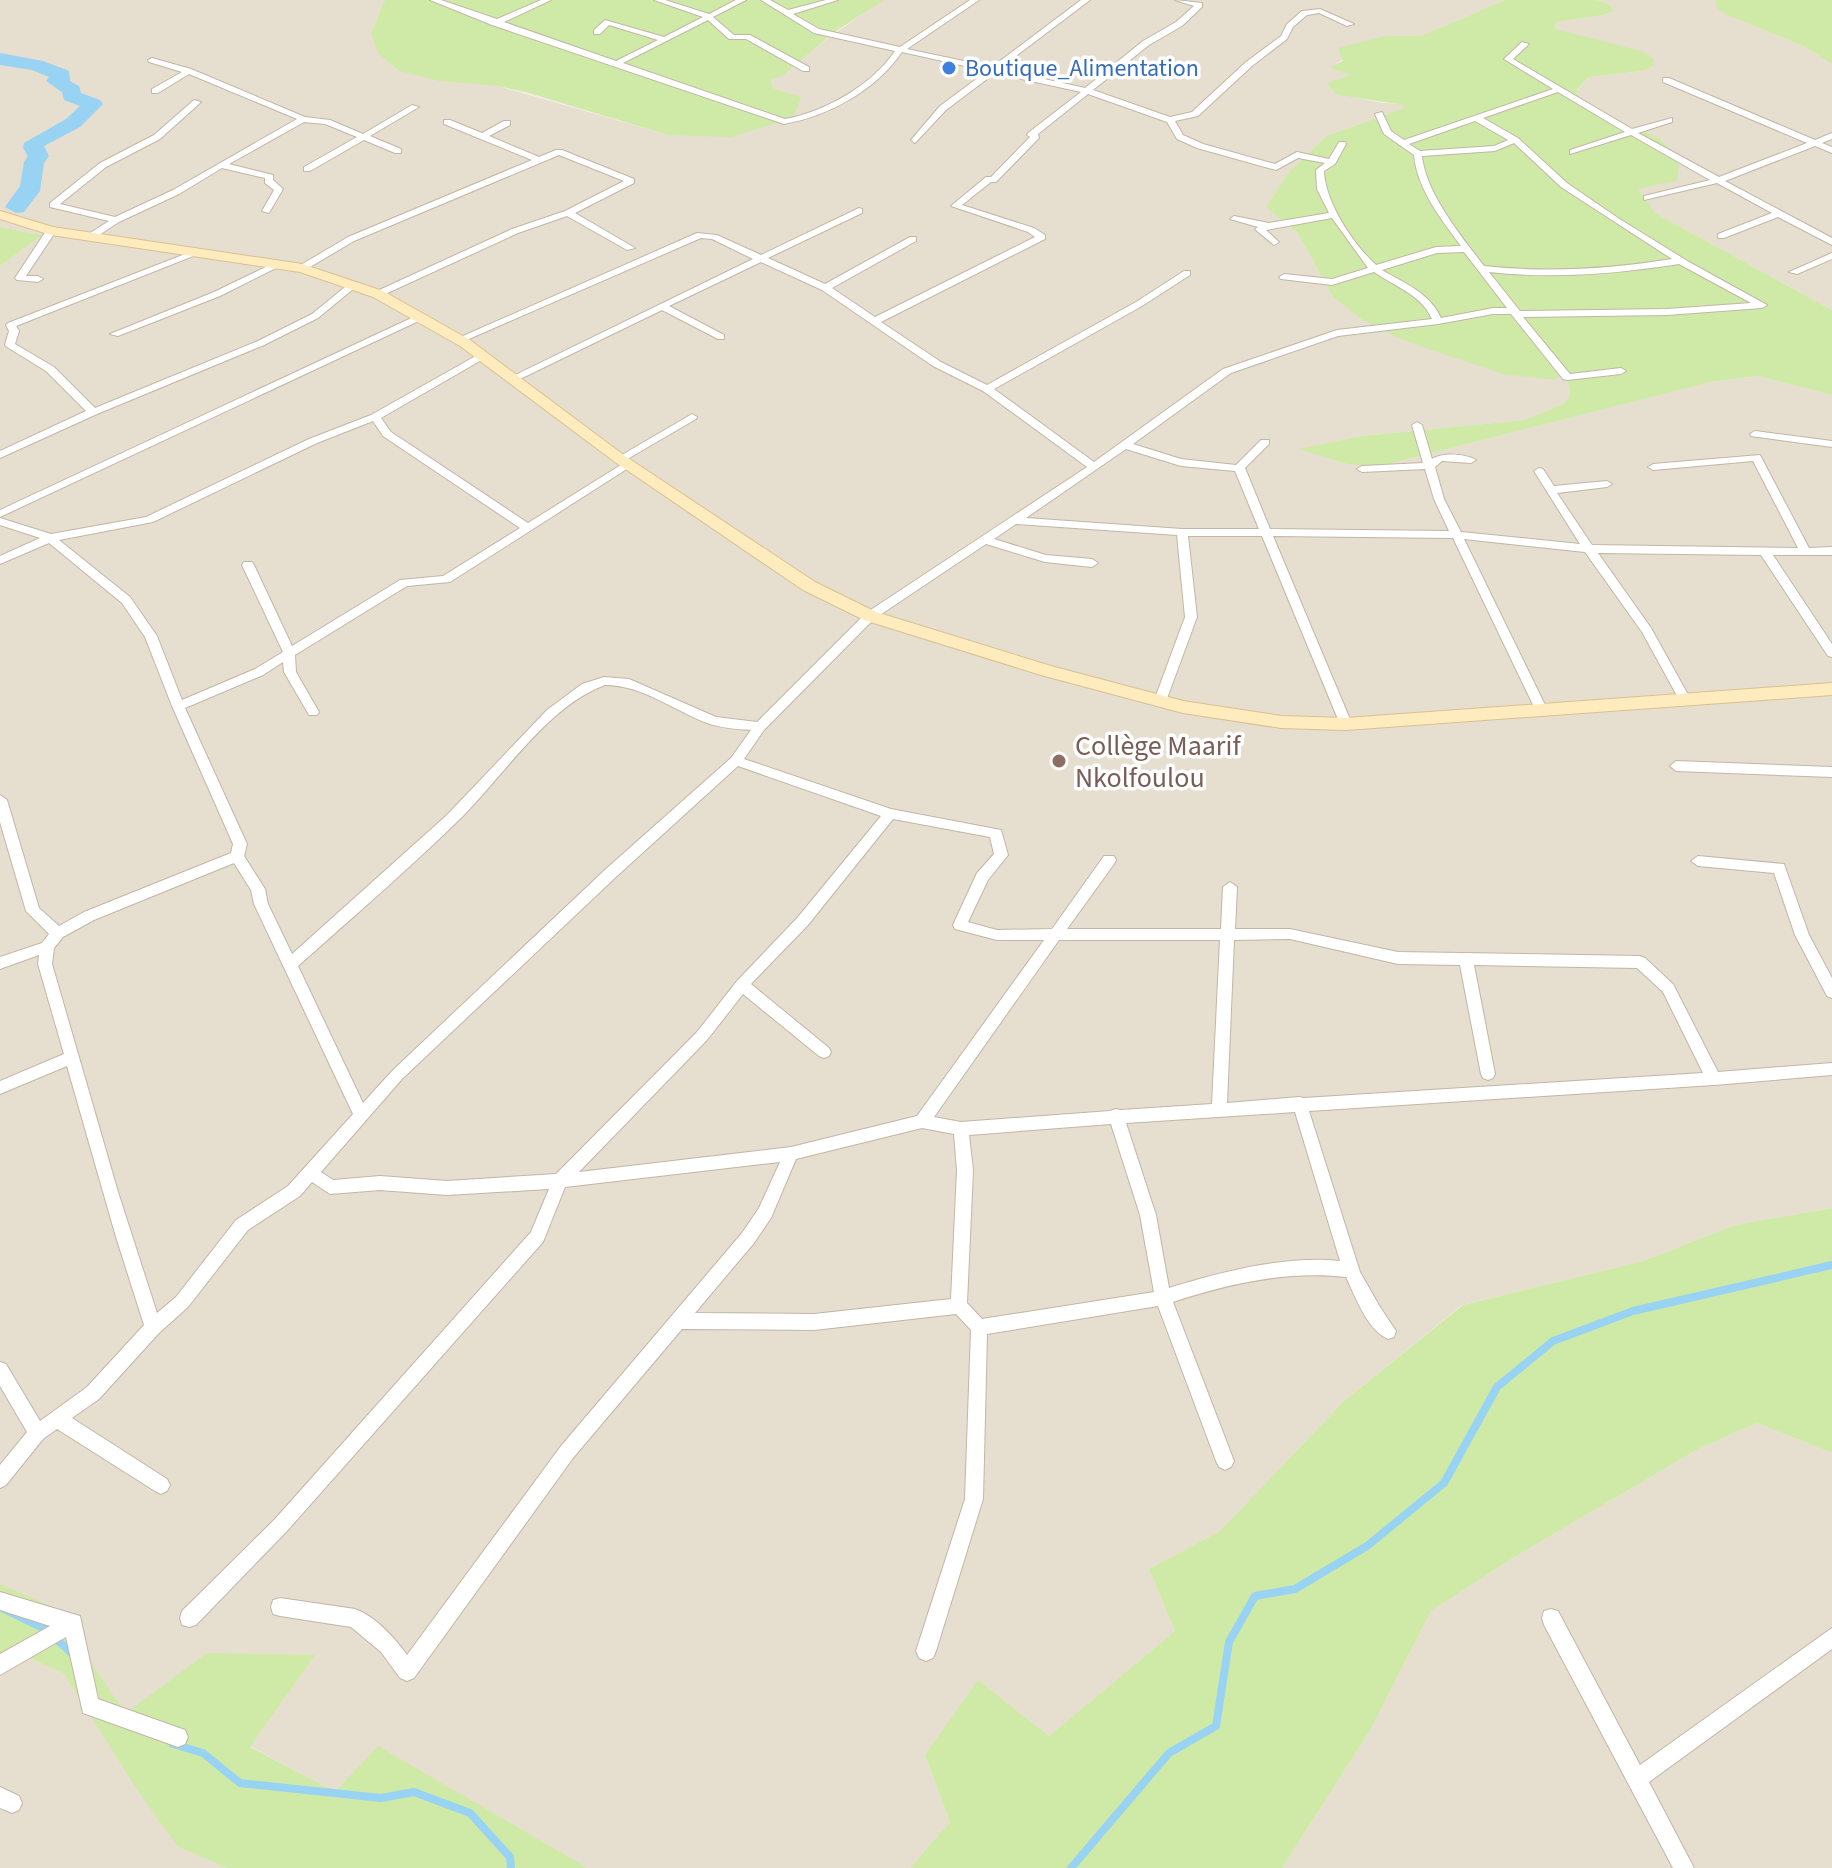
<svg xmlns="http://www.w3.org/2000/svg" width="1832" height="1868" font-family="'Source Sans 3',sans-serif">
  <rect width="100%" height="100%" fill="#f2ece1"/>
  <g fill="#e6decf">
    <path d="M0,0H385L371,33L498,86L668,135L774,89L769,80L877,4L870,0H1505L1421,36H1386L1331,66L1351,74L1328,86L1338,94L1382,103L1406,104L1402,109L1326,136L1289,172L1266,208L1272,209L1297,232L1333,297L1405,341L1452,355L1566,366L1570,395L1565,403L1525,420L1362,436L1300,449L1347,464L1376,467L1711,382L1758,376L1832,395V1208L1735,1225L1643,1261L1462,1305L1344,1401L1220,1531L1149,1569L1175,1631L1049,1736L979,1681L925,1755L950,1822L910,1868H588L378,1747L335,1793L250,1746L314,1656L126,1713L51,1607L0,1584V266L41,235L0,227Z"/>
    <path d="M1595,0H1716L1717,7L1727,15L1803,46L1832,64V310L1655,213L1640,195L1638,188L1679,162L1662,139L1597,115L1579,99L1577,91L1589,77L1642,71L1555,29L1556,22L1604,15L1613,10L1607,3Z"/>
    <path d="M1757,1423L1832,1453V1868H1282L1369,1732L1431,1611L1513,1558L1698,1449Z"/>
    <path d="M21,1654L64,1674L178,1847L227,1868H0V1667Z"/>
  </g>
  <g fill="#cfeaa7">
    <path d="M385,0H884L833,33L782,76L770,80L774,89L801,97L795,113L786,120L731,137L668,135L529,93L498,86L440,81L399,71L378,53L371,33Z"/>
    <path d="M1505,0H1595L1607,3L1614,10L1604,15L1556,22L1555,29L1641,51L1654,58L1653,66L1642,71L1589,77L1577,90C1583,122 1635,125 1659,138C1666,142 1673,155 1679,162L1677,181L1638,189L1655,213L1832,310V395L1758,376L1711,382L1376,467L1347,464L1298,449L1362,436L1525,420L1565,403L1570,395L1566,367L1555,380L1503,374L1405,341L1363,320L1333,297L1297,232L1266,207L1289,172L1326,136L1402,109L1405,105L1338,95L1328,86V83L1350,75L1329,67L1343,61L1338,48L1386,36H1421Z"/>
    <path d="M1716,0H1832V64L1803,46L1727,15L1716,7Z"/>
    <path d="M0,227L5,228L42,235L0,266Z"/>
    <path d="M1832,1208V1453L1757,1423L1698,1449L1513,1558L1431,1611L1369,1732L1282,1868H910L950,1822L925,1755L978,1680L1049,1736L1175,1631L1149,1569L1220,1531L1344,1401L1463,1305L1643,1261L1735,1225Z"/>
    <path d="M0,1584L51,1606L126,1713L207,1653L315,1655L250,1747L335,1792L378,1746L588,1868H227L178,1847L138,1791L64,1674L21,1654L0,1667Z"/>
  </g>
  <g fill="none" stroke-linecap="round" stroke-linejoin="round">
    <g stroke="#98d3f4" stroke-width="8">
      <path d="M0,1607L45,1629L75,1656"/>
      <path d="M173,1744L203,1753L240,1783L381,1798L414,1792L470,1813L510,1857L511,1868"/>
      <path d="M1071,1868L1169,1753L1216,1726L1229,1642L1255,1596L1295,1589L1367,1546L1444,1483L1497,1387L1553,1341L1633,1311L1832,1265"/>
    </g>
    <path fill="#98d3f4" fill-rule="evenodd" d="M0,53L43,61L69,71L70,81L79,86L81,93L100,100L103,104L80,127L44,146L49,156L44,163L40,191L24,212L16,213L5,207L20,186L24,162L28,156L23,148L24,143L66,119L80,106L64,100L62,92L46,81L49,77L32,70L0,65Z"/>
    <defs>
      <g id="street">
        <path d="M430,0H441L497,19L541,0H551L504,22L616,61L658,40L609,25L600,34H594V30L605,20L664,37L703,17L654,0H665L709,14L736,0H746L713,17L734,35H750L809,67V71H803L746,39H729L708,20L623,63L785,119C825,112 872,85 895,51L814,33L761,0H770L788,10L826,0H838L793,14L819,29L900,47L970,0H979L907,49L992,67L1081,0H1090L999,69L1085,88L1143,41L1176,22L1194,6L1175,0L1202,3V7L1182,26L1149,45L1093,90L1170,117L1192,112L1246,62L1281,36L1287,24L1302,11L1320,9L1354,24L1347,26L1319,13L1307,15L1293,27L1287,39L1252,66L1198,116L1175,121L1183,135L1203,144L1275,164L1297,152L1329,159L1339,142H1345L1346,144L1335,164L1324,171C1325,202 1353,244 1376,265L1436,247L1461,246C1441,219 1417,189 1414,155L1384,134L1375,114L1382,112L1391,131L1404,140L1553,89L1504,59L1522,42L1529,44L1513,59L1632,129L1672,118V122L1638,133L1719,177L1807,143L1663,82V78H1669L1815,140L1832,133V139L1822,143L1832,147V153L1815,146L1725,181L1832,238V245L1778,217L1724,238H1718V234L1772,213L1717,183L1644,200V196L1710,180L1631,135L1570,154V150L1625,132L1558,92L1483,118L1518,138L1567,183L1618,218L1689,262L1767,305L1762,308L1667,315L1523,317L1570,374L1621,368L1626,371L1621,374L1567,380L1563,379L1511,314H1493L1438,324L1338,336L1231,373L1133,444L1181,459L1236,465L1261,440H1269V444L1245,468L1270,529L1449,531L1434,499L1425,469L1362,472L1357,469L1362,466L1423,463L1412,425L1417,422L1422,425L1432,459C1443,452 1466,454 1476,460L1471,463L1442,461L1435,467L1444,499L1461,532L1580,544L1534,471L1539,468L1543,469L1554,486L1607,481L1612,484L1607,487L1557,493L1592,545L1798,548L1753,461L1653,470L1648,467L1653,464L1760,455L1809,548L1832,547V555H1773L1832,644V657L1828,656L1761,555L1598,553L1651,628L1691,700L1689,703H1681L1642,632L1585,552L1464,539L1547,709L1541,713L1535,709L1453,538L1273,536L1352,724L1346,728L1340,724L1262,536H1188L1197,617L1166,701L1160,705L1154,701L1185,617L1177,535L1016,524L994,539L1046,555L1092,559L1098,563L1092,567L1045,562L986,544L874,619L764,730L744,759L891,809L1001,830L1008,855L988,880L968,922L997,930L1052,929L1104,856H1114L1116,860L1114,864L1067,929H1221L1223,887L1230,882L1237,887L1235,929H1290L1398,952L1640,956L1645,958L1673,984L1718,1072L1832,1063V1075L1714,1085L1309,1111L1360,1272L1380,1307L1396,1331L1394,1337L1388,1339C1367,1330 1355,1296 1346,1277C1289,1270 1227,1284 1173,1302L1234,1461L1231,1467L1225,1470L1219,1467L1216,1461L1158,1306L987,1334L983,1499L936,1651L933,1658L926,1661L919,1658L916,1651L965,1499L971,1330L956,1314L814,1330L682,1329L573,1458L414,1678L407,1681L400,1678L381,1652L351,1627L280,1616L273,1614L271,1607L273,1600L280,1598L355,1609C376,1617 394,1637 407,1655L561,1446L742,1233L759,1208L780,1162L565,1187L543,1242L287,1531L196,1625L189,1627L182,1625L180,1618L182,1611L275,1519L531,1232L549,1189L447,1195L380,1190L330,1194L312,1182L300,1196L248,1230L188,1307L159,1333L99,1399L72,1418L167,1479L170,1485L167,1491L161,1494L155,1491L57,1429L43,1439L6,1485L0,1488V1465L27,1432L0,1386V1362L6,1364L40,1421L87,1387L144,1325L116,1237L67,1066L0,1094V1081L64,1054L38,964L39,955L0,969V957L42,943L49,934L26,911L0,822V795L7,800L39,908L59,926L84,912L231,853L233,844L172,706L145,637L122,603L49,543L0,564V556L40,538L0,525V518L51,534L146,517L309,439L371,415L481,353L485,354V358L381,418L391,432L528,523L624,463L628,462L633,465L450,582L407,586L295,655L296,672L319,712L317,715H309L284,672L283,662L263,675L185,708L247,844L244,856L265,889L268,904L292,954L447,815L547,710L582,684L604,677L629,679L716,717L757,722L866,613L1087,467L983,391L933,366L822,290L761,262L669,306L724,335V339H718L662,310L516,381L507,379L753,259L712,239L701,238L462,342L454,340L697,233L717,235L761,255L859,208L862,209V213L768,258L825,284L910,237H916V241L832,288L875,317L1035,237L1028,232L951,206L986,177H991L1030,137L1027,135L1028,133L1081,92L995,73L946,110L915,143L911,140L940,106L987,71L902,52C876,90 829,116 784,124L492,25ZM1088,94L1167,122L1177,139L1197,148L1276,170L1298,158L1325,163L1316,170L1317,189L1329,213L1269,223L1234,216L1230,219L1258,227L1255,229L1257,231L1274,245L1279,242L1266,230L1332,218L1368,268L1332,279L1284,274L1279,277L1281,279L1332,285L1374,272C1394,286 1422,295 1432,319L1337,330L1223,369L1094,462L994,389L1142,306L1190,275V271H1184L1136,302L987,385L941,362L881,322L1045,239V235L1034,228L962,205L991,182H996L1039,138L1038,134ZM1475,121L1508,140L1494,146L1420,151L1409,144ZM1514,143L1561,187L1672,259C1609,269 1548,273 1484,266C1462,237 1426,194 1422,156L1495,151ZM1464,252L1507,308H1493L1441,318C1430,293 1404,283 1382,270L1437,253ZM1679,264L1751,303L1667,309L1520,311L1489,272C1553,279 1616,274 1679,264ZM373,421L383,436L520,528L443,576L400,580L292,646L254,565L252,562H244L242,565L283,652L255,669L182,700L157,636L130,597L59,540L153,522L317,443ZM1126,449L1181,466L1235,471L1259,529H1182L1026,518ZM605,685C642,685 673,710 707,723C721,728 736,729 751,730L731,758L607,868L392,1071L363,1103L298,966C353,917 409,869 462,817C504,775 548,706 605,685ZM738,766L881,816L798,917L737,981L697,1032L556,1174L447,1181L380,1176L333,1180L321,1172L402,1079L617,876ZM893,819L990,837L994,854L977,873L953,925L955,929L997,940H1044L917,1116L791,1147L579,1172L707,1040L743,994L819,1056L824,1058L829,1056L831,1052L829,1048L751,984L808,925ZM234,863L251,890L254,904L353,1114L288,1186L236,1220L176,1297L157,1313L118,1192L52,964L54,948L63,937L94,920ZM1290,939L1398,964L1460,965L1481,1074L1483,1078L1488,1080L1493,1078L1495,1074L1474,965L1637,968L1663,992L1703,1073L1304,1098L1299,1097L1227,1103L1234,940ZM1059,940H1220L1212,1104L1121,1110L1116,1109L1110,1111L961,1122L934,1117ZM1295,1112L1340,1261C1287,1255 1220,1272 1169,1288L1156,1215L1126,1123ZM1111,1124L1140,1215L1154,1292L982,1319L967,1303L973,1170L969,1135ZM922,1128L954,1134L957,1170L951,1299L814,1314L695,1313L754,1243L771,1218L796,1159Z"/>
        <path d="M152,58L191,69L305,117L330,120L363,134L412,105L419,107L370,136L401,149V153H395L364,140L310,171H304V167L357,137L325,124L304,122L229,164L273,175V180L283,189L269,213L262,211L274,190L265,183V178L222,168L179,194L119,222L93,239H87V235L109,221L50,207V203L100,163L154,135L194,100L201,102L160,139L106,167L60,204L115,217L173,190L297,119L189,74L158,93H152V89L182,72L149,62L148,60Z"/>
        <path d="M444,120H450L482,133L504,121H510V125L489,136L539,157L556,150H562L634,179V183L575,213L635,248L627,250L567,216L518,233L381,296H375V292L512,229L565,211L624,181L559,155L354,241L305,270H299V266L348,237L532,160L444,124Z"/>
        <path d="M51,228L56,231L26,276H38L43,279L38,282L17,280L15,278L46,231Z"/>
        <path d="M198,249L206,251L16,326L19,331L15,344L54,367L95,408L258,341L312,314L350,283L358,285L318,318L264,345L97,414L0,458V451L86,411L46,371L7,347L5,345L9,331L6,325L8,323Z"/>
        <path d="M1832,253V259L1797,274L1789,272Z"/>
        <path d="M276,262L284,264L220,296L118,336L110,334L214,292Z"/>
        <path d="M420,314L425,317L423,319L0,517V510Z"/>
        <path d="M692,414L697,417L696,419L624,461H616L615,459Z"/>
        <path d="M1755,431L1832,441V447L1751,436L1750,434Z"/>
        <path d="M1676,761L1832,767V777L1676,771L1670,766Z"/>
        <path d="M1698,856L1784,864L1809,935L1832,978V998L1827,996L1795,935L1774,873L1698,866L1691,861Z"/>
        <path d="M0,1592L80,1616L98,1699L185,1730L188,1737L185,1744L178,1747L83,1713L66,1637L0,1675V1654L50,1626L0,1610Z"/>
        <path d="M1551,1609L1558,1611L1640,1765L1832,1628V1649L1649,1782L1694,1868H1673L1544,1625L1542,1618L1544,1611Z"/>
        <path d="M0,1787L19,1796L22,1803L19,1810L12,1813L0,1808Z"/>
      </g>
      <path id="secondary" d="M0,211L53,227L302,264L383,291L470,340L625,456L815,582L876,612L1051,666L1183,701L1281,716L1346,718L1832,683V695L1346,730L1281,728L1183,713L1041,675L864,620L803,590L615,462L460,346L373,297L300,272L51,235L0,219Z"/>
    </defs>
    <use href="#street" stroke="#c1b6a7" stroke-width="2"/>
    <use href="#secondary" stroke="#d9c18f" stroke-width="2"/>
    <use href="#street" fill="#fff" fill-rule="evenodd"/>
    <use href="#secondary" fill="#ffecbe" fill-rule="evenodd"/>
  </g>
  <circle fill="#3f7fe0" stroke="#fff" stroke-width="3" cx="949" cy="68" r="8"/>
  <circle fill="#8d6e63" stroke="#fff" stroke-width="3" cx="1059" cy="761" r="8"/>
  <g text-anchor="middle" stroke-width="7" stroke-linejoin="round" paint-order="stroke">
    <g font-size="24" fill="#366cbe" stroke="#fff" text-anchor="start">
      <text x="965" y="76">Boutique_Alimentation</text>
    </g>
    <g font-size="28" fill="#785e54" stroke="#fff" text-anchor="start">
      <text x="1075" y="755">Collège Maarif<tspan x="1075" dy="32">Nkolfoulou</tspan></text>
    </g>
  </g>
</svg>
